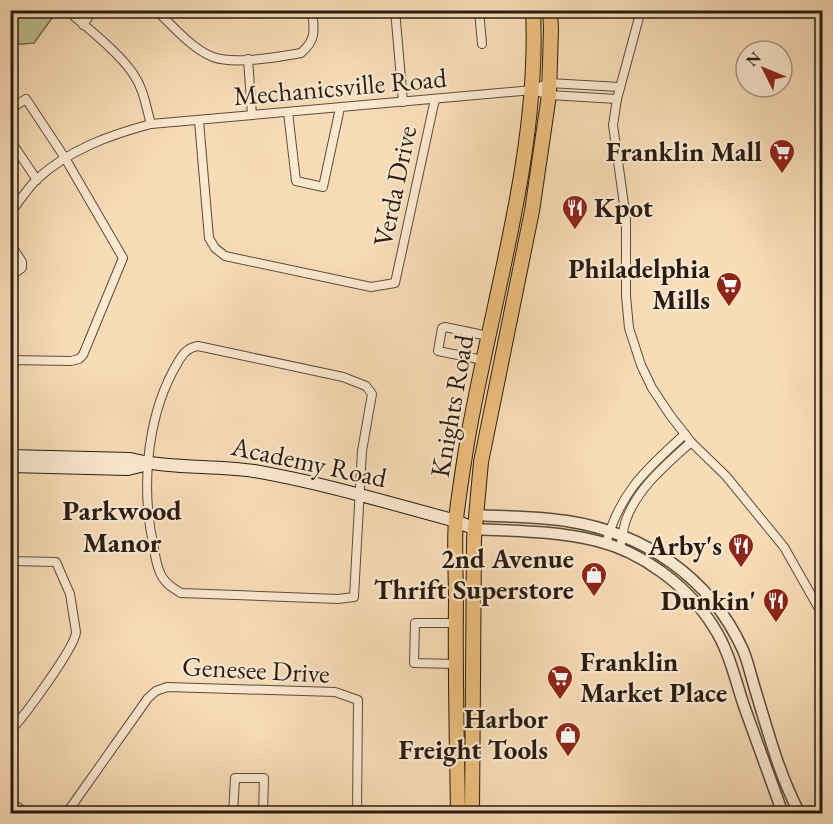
<svg xmlns="http://www.w3.org/2000/svg" width="833" height="824" font-family="'EB Garamond',serif">
  <rect width="100%" height="100%" fill="#f8dcb6"/>
  <filter id="stains"><feTurbulence type="fractalNoise" baseFrequency=".00333" numOctaves="4"/><feColorMatrix values="0 0 0 0 .2 0 0 0 0 .09 0 0 0 0 .02 0 0 0 .5 -.17"/></filter>
  <radialGradient id="worn" r=".72"><stop offset=".6" stop-color="#630" stop-opacity="0"/><stop offset="1" stop-color="#630" stop-opacity=".3"/></radialGradient>
  <path fill="#bdc08e" stroke="#726e50" stroke-width="1.5" d="M11,10L51,11L55,14L34,43L11,45Z"/>
  <g fill="none" stroke-linecap="round" stroke-linejoin="round">
    <defs>
      <g id="minor">
        <path d="M67,10C87,28 120,53 134,75C144,90 146,107 151,124"/>
        <path d="M156,10C173,26 192,49 213,57C234,65 279,57 301,53C317,39 314,30 312,10"/>
        <path d="M395,10L403,102"/>
        <path d="M479,10L482,44"/>
        <path d="M641,10L617,99L613,125L626,219V296L629,328L641,365L652,388L670,415L691,442L726,476L784,547L822,614"/>
        <path d="M83,25L93,10"/>
        <path d="M248,59L252,115"/>
        <path d="M533,90L549,95L617,99"/>
        <path d="M10,109L26,99L65,158L123,258L83,355L79,359L71,361L10,360"/>
        <path d="M288,112L296,181L323,187L340,108"/>
        <path d="M199,121L209,238L215,248L225,256L371,287L395,283L435,99"/>
        <path d="M10,140L37,180"/>
        <path d="M10,213C19,202 27,189 37,179C69,150 109,135 151,124L533,90L549,83L620,87"/>
        <path d="M10,243L22,262V268L15,273H10"/>
        <path d="M198,346L343,377L366,386L372,394L362,451L354,597L338,599L181,593C171,587 163,582 159,570C156,563 155,555 154,548C141,491 146,422 173,371C180,359 184,348 198,346Z"/>
        <path d="M483,360L438,351L442,328L445,327L488,336"/>
        <path d="M606,544C620,491 647,469 685,434"/>
        <path d="M620,548C622,539 623,529 626,520C638,487 666,465 691,442"/>
        <path d="M10,561L56,562L70,594L76,632C76,646 23,718 10,731"/>
        <path d="M455,664L414,663L415,623H455"/>
        <path d="M10,802L28,814"/>
        <path d="M66,814L148,698L156,691L167,687L335,692L358,700L357,814"/>
        <path d="M233,814L235,778H264L263,814"/>
      </g>
      <g id="tertiary">
        <path d="M476,515C506,517 537,516 567,521C644,533 710,577 743,650C748,662 751,676 755,689C768,731 779,775 800,814"/>
        <path d="M475,529C516,531 557,531 597,541C642,552 688,586 713,626C729,650 735,679 744,706C757,742 770,778 783,814"/>
      </g>
      <g id="secondary">
        <path d="M10,456L130,459C170,469 213,465 254,471C323,483 389,503 456,521L475,529"/>
        <path d="M10,466L128,469L148,464"/>
      </g>
      <g id="primary">
        <path d="M458,814C457,743 455,672 456,601C456,574 454,546 456,519C459,494 463,468 467,443C491,303 540,153 533,10"/>
        <path d="M472,814L474,539L481,462L532,211L549,95L551,29L550,10"/>
      </g>
    </defs>
    <use href="#minor" stroke="#5c4c3b" stroke-width="10"/>
    <use href="#tertiary" stroke="#5c4c3b" stroke-width="13"/>
    <use href="#secondary" stroke="#281c12" stroke-width="14"/>
    <use href="#primary" stroke="#281c12" stroke-width="16"/>
    <use href="#minor" stroke="#fae8d0" stroke-width="8"/>
    <use href="#tertiary" stroke="#fae8d0" stroke-width="10"/>
    <use href="#secondary" stroke="#fae8d0" stroke-width="12"/>
    <use href="#primary" stroke="#ecbe7b" stroke-width="14"/>
  </g>
  <defs>
    <symbol id="supermarket-pin" viewBox="-11 -11 22 30"><path d="M0 17L-7.5 6A9.5 9.5 0 1 1 7.5 6Z" fill="#8f2418" stroke="#fae8d0"/><path d="M-6-5.5h2.5l.6 2H6L4.5 2H-2.5L-4.4-4H-6ZM-1.5 3.2a1.3 1.3 0 1 0 .1 0ZM3 3.2a1.3 1.3 0 1 0 .1 0Z" fill="#fff"/></symbol>
    <symbol id="restaurant-pin" viewBox="-11 -11 22 30"><path d="M0 17L-7.5 6A9.5 9.5 0 1 1 7.5 6Z" fill="#8f2418" stroke="#fae8d0"/><path d="M-5-6h1v4h1v-4h1v4h1v-4h1v5L-1.5 .5V6h-2V.5L-5-1ZM5-6V6H3V1.5H1.5Q1.5-4 5-6Z" fill="#fff"/></symbol>
    <symbol id="shop-pin" viewBox="-11 -11 22 30"><path d="M0 17L-7.5 6A9.5 9.5 0 1 1 7.5 6Z" fill="#8f2418" stroke="#fae8d0"/><path d="M-5-2.5h2.3a2.7 3.5 0 0 1 5.4 0H5L5.5 6h-11ZM-1.5-2.5h3a1.5 2.3 0 0 0-3 0Z" fill="#fff"/></symbol>
  </defs>
  <g fill-rule="evenodd">
    <use href="#supermarket-pin" x="767" y="137" width="30" height="40"/>
    <use href="#restaurant-pin" x="560" y="193" width="30" height="40"/>
    <use href="#supermarket-pin" x="714" y="270" width="30" height="40"/>
    <use href="#restaurant-pin" x="726" y="531" width="30" height="40"/>
    <use href="#shop-pin" x="579" y="560" width="30" height="40"/>
    <use href="#restaurant-pin" x="761" y="586" width="30" height="40"/>
    <use href="#supermarket-pin" x="545" y="663" width="30" height="40"/>
    <use href="#shop-pin" x="553" y="720" width="30" height="40"/>
  </g>
  <g text-anchor="middle" stroke-width="4.5" stroke-linejoin="round" paint-order="stroke">
    <g font-size="27" fill="#281c12" stroke="#fae8d0">
      <text transform="translate(340 87) rotate(-5)" y="9">Mechanicsville Road</text>
      <text transform="translate(395 186) rotate(-78)" y="9">Verda Drive</text>
      <text transform="translate(452 406) rotate(-80)" y="9">Knights Road</text>
      <text transform="translate(309 462) rotate(12)" y="9">Academy Road</text>
      <text transform="translate(256 670) rotate(3)" y="9">Genesee Drive</text>
    </g>
    <g font-size="27" font-weight="bold" fill="#281c12" stroke="#fae8d0" text-anchor="end">
      <text x="762" y="161">Franklin Mall</text>
      <text x="594" y="217" text-anchor="start">Kpot</text>
      <text x="710" y="278">Philadelphia<tspan x="710" dy="31">Mills</tspan></text>
      <text x="722" y="555">Arby's</text>
      <text x="574" y="568">2nd Avenue<tspan x="574" dy="31">Thrift Superstore</tspan></text>
      <text x="756" y="610">Dunkin'</text>
      <text x="580" y="671" text-anchor="start">Franklin<tspan x="580" dy="31">Market Place</tspan></text>
      <text x="548" y="728">Harbor<tspan x="548" dy="31">Freight Tools</tspan></text>
    </g>
    <g font-size="28" font-weight="bold" fill="#281c12" stroke="#fae8d0">
      <text x="122" y="520">Parkwood<tspan x="122" dy="32">Manor</tspan></text>
    </g>
  </g>
  <rect width="833" height="824" fill="none" stroke="#f8dcb6" stroke-width="36"/>
  <rect x="12" y="12" width="809" height="800" fill="none" stroke="#281c12" stroke-width="3"/>
  <rect x="18" y="18" width="797" height="788" fill="none" stroke="#281c12" stroke-width="1.5"/>
  <g transform="translate(764 69) rotate(313)"><circle r="28" fill="#fae8d0" stroke="#a69684" stroke-width="1.5"/>
  <path d="M0-4.5L10 22L0 15L-10 22Z" fill="#8f2418"/>
  <text y="-9" font-size="16" font-weight="bold" text-anchor="middle" fill="#281c12">N</text>
  </g>
  <rect width="100%" height="100%" filter="url(#stains)"/>
  <rect width="100%" height="100%" fill="url(#worn)"/>
</svg>
